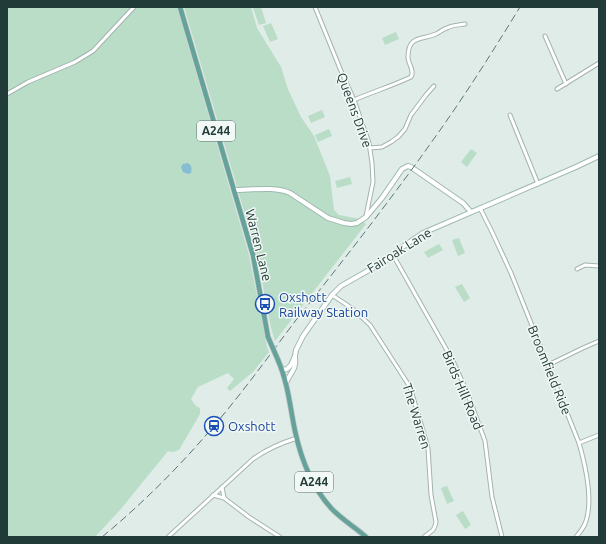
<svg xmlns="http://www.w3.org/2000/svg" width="606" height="544" font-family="Ubuntu,sans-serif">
  <rect width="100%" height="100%" fill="#e0ece8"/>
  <g fill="#b9ddc7">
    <path d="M7,7H177L249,255L267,347L269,352L253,372L230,391L227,388L234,379L228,373L198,387L191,399L196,406L200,408V414L179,450L173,452L168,451L120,510L95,537H7Z"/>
    <path d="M184,7H251L257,28L281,67L288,89L301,117L314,136L330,176L334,210L339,215L360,219L366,224L275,341L271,328L257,255Z"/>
    <path d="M256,7H261L266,23L259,25L253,8Z"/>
    <path d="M271,23L278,39L270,42L263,26Z"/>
    <path d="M396,32L399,39L385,45L382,38Z"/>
    <path d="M322,110L325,117L311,123L308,116Z"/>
    <path d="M329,129L332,136L318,142L315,135Z"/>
    <path d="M471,149L477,153L467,167L461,162Z"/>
    <path d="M350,177L352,184L337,188L335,181Z"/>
    <path d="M459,238L465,253L458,256L452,240Z"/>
    <path d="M439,244L443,250L428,258L424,252Z"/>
    <path d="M462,284L470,298L464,302L455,287Z"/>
    <path d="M447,486L454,501L447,504L441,488Z"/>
    <path d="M463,511L471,525L465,529L456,515Z"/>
  </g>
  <path fill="#87bdd2" d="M188,163C192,166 192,169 191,173L188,174L183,172L181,167L183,164Z"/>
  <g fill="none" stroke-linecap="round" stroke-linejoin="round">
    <defs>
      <g id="minor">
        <path d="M315,7L341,71L354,100L369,143L372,163L373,182L366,216"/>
        <path d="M545,36L566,84"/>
        <path d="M557,89L599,63"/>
        <path d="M7,94L28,82L75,62L93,51L134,7"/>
        <path d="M354,100C372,92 392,86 411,77C415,71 408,64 408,57C408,35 422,40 436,34C440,32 443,29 447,28C452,25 459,25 465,24"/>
        <path d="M510,115L538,184"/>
        <path d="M370,148L382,147L391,142L398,137L405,129L411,115L426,95L434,86"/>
        <path d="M480,208L493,234L511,273L579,443C585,464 593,500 586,521C584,528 580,532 576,537"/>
        <path d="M393,255L453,361L467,392L485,441L492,497L502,537"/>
        <path d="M577,269L585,265L599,266"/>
        <path d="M332,295L353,309L370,325L410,387L423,431L428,448L429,464L431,495L436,522L435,526L433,530L424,537"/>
        <path d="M548,365L583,348L599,341"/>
        <path d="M579,443L599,435"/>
        <path d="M222,487L224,498"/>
        <path d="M213,495L224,498L249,517L280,537"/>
        <path d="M168,537L253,459C267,449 281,443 297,438"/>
      </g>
      <g id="secondary">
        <path d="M234,190C251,190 275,186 290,193L328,218L344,223L351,224L357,223L366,217L382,198L402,169L408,166L411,167L463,203L471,212"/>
        <path d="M283,370L287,369L291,365L295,356L296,350L303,336L332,295L341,286L385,261L404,246L423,233L576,167L599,156"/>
        <path d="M286,383C290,372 297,370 295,357"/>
      </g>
      <g id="primary">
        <path d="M180,7L253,255L268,337"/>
        <path d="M278,360C288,383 290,407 295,431C301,459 312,487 331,508C341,519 355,527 366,537"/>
      </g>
    </defs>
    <use href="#minor" stroke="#a3b4b0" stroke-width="5"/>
    <use href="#secondary" stroke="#9fb8b2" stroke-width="6"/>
    <use href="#primary" stroke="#c1c8c7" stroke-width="6"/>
    <use href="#minor" stroke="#fff" stroke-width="3"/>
    <use href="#secondary" stroke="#fff" stroke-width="4"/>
    <use href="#primary" stroke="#64a29a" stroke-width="4.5"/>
    <path stroke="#5b7874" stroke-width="1" stroke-dasharray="8 4" stroke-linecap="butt" d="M102,537C142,504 179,467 213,427C242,393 269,356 296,320C350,252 403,184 452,113C476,78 498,43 520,7"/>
    <defs>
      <path id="primary-bridge" d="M268,337L278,360"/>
    </defs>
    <use href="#primary-bridge" stroke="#c1c8c7" stroke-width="6" stroke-linecap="butt"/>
    <use href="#primary-bridge" stroke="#64a29a" stroke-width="4.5"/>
  </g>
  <defs>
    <symbol id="bus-ring" viewBox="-11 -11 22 22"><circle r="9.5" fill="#f1f8f5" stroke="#1a4fb4" stroke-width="1.5"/><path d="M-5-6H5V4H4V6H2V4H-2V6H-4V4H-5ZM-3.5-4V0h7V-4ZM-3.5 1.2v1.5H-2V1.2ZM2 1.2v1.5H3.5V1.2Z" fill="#1a4fb4"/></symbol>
    <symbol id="station-ring" viewBox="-11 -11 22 22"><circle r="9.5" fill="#f1f8f5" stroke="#1a4fb4" stroke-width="1.5"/><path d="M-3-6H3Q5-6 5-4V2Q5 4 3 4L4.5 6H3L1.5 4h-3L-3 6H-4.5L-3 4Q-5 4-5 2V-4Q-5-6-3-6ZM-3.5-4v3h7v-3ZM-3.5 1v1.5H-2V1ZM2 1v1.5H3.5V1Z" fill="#1a4fb4"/></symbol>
  </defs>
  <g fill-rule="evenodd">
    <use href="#bus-ring" x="254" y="293" width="22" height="22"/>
    <use href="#station-ring" x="203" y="415" width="22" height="22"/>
  </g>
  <g text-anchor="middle" stroke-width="3" stroke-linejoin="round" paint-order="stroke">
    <g fill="#f1f8f5" stroke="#5f7471" stroke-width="1">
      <rect x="197" y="121" width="38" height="20" rx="3"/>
      <rect x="295" y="472" width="38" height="20" rx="3"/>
    </g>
    <g font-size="12" font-weight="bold" fill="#213c38">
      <text x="216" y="135">A244</text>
      <text x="314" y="486">A244</text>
    </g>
    <g font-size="13" fill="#213c38" stroke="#f1f8f5">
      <text transform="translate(355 110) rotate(70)" y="5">Queens Drive</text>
      <text transform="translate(259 245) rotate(76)" y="5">Warren Lane</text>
      <text transform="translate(399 250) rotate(-32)" y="5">Fairoak Lane</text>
      <text transform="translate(550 370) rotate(68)" y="5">Broomfield Ride</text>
      <text transform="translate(463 390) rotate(67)" y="5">Birds Hill Road</text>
      <text transform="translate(417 416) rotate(73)" y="5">The Warren</text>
    </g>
    <g font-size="13" fill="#164399" stroke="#f1f8f5" text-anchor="start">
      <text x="279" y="302">Oxshott<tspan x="279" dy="15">Railway Station</tspan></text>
      <text x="228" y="431">Oxshott</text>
    </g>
  </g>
  <rect width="606" height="544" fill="none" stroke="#213c38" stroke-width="16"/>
</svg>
